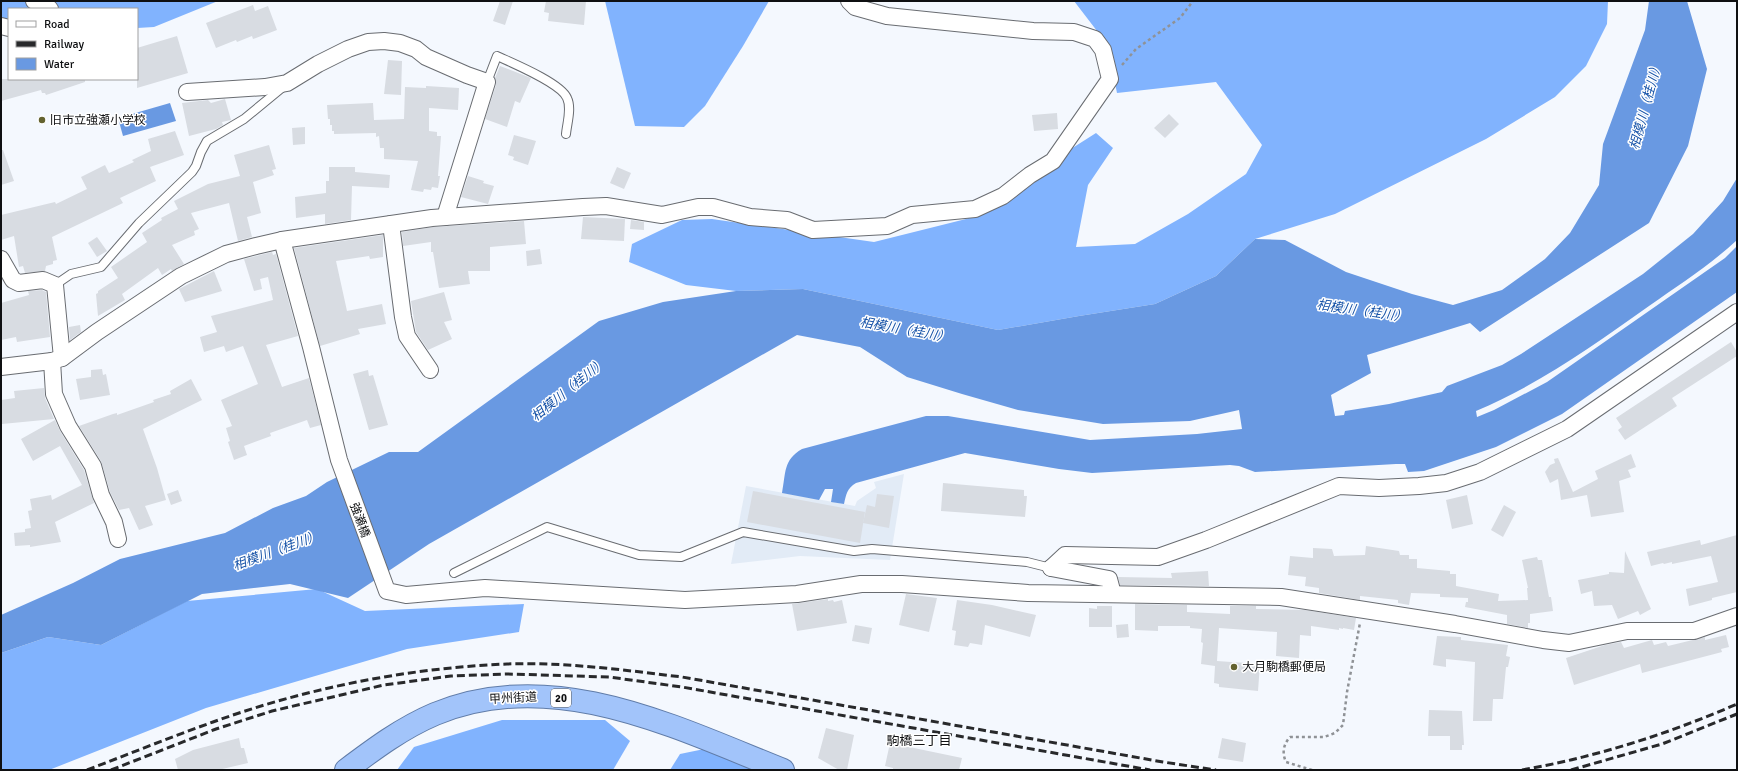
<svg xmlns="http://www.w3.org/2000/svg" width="1738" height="771" font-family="Signika,'Noto Sans JP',sans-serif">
  <rect width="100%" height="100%" fill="#f4f8fe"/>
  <path fill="#e2ebf6" d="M904,474L890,560L800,556L731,564L746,486L855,506L857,501L876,488L874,482Z"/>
  <g fill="#81b3fe">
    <path d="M1,1H218L154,27L137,28V9H9V22L1,20Z"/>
    <path d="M605,1H769L743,46L705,106L684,127L635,126Z"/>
    <path d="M1074,1H1608L1607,24L1586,66L1555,97L1486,139L1335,214L1255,239L1216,276L1155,304L1079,316L998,330L803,289L736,291L686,285L629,262L632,244L682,220L712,219L874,242L966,219L1015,197L1063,154L1096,133L1113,148L1088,185L1076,247L1135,244L1188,214L1246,174L1262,145L1216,82L1117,93L1107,44Z"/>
    <path d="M317,589L365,611L524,604L519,632L407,649L206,708L49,770H1V653L48,637L101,645L187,601Z"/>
    <path d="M502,720H605L630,741L613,770H397L414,747Z"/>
    <path d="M714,747L771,770H670L680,754Z"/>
  </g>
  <g fill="#6999e2">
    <path d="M1649,1H1687L1707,69L1688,146L1649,223L1480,332L1470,323L1367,355L1371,373L1331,395L1335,416L1344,415L1345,411L1389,404L1442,392L1447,386L1502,365L1521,354L1643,274L1693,234L1723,201L1737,178V240C1710,265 1679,285 1649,306C1594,345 1538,385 1476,411L1477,417L1494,410L1547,382L1725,258L1737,246V292L1562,414L1496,447L1424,471L1408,472L1405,464H1396L1255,472L1239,466L1230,465L1092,473L1059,469L965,453L856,483C847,488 846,495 844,504L831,502L833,489H825L819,500L782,493C786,473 783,460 802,449L926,416H948L1090,440L1197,434L1242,429L1239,410L1190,421L1103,424L1018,410L962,394L907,377L860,347L797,335L429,544L348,598L290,584L202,594L101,645L48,637L1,653V615L73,583L120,559L225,533L273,508L306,496L327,482L389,452H418L599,321L663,302L736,291L803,289L998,330L1079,316L1155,304L1216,276L1255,239L1285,240L1346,272L1412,294L1453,305L1502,290L1545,259L1570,233L1599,185L1603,144L1645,30Z"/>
    <path d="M170,103L176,121L123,136L118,118Z"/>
  </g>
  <g fill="#d8dce2">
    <path d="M500,1H513L505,25L493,21Z"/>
    <path d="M546,1H586L584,25L548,21L549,13L544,12Z"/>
    <path d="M253,5L255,11L268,6L277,30L253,39L252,36L237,42L236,40L216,48L206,23Z"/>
    <path d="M177,36L188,73L137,88V48Z"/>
    <path d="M388,60L402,61L401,95L384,94Z"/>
    <path d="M500,66L531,78L520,103L515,101L507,127L485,119L496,85L495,78Z"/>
    <path d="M1,79H85V82L46,95L45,93H42L41,90L1,101Z"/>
    <path d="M426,86L459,88L458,110L429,108V131L437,132V136H441L438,176H440L438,188L432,187L431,190L424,189L423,192L411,190L418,161L384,159V148H380L379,136L376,137V133L334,134V131H332V125H330V119H328L327,105L373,103L374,120L404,119L405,87L426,88Z"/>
    <path d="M225,99L231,120L222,122L223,125L216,129L189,136L182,103L208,100L211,103Z"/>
    <path d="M1057,113L1058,129L1034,131L1032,115Z"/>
    <path d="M1169,114L1179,124L1165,138L1154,128Z"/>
    <path d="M305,127V144L293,145L292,128Z"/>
    <path d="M175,131L184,155L150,167L156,181L120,198L123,203L52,237L57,260L53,261V264L46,266L45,271L25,273L23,266L19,267L14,236L1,240V215L55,202L56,204L87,189L81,177L105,165L109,173L134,162L132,160L151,151L148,139Z"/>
    <path d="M514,135L536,141L528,165L513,160L514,157L508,155Z"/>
    <path d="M269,145L276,169L272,170L274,175L253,182L261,213L247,217L252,237L238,241L229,203L191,213L199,229L194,231L195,235L172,245L184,264L172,271L171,269L162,275L158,268L122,294L125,300L98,316L96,294L98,293V291L118,278L111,267L147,242L142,233L162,220L161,218L178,209L174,201L208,184L240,176L234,155Z"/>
    <path d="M1,150H3L14,181L1,185Z"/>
    <path d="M329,167H355V172L390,175L389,188L352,186L351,220L325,224V214L296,218L295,197L326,193V181H329Z"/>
    <path d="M617,167L631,173L624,189L610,183Z"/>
    <path d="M468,176L484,181L483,183L494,186L488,204L461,197Z"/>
    <path d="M583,217L625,219L624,241L581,239Z"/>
    <path d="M631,220L644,222V230L630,229Z"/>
    <path d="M524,221L526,244L490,247V271H468L470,284L439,288L433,252H431V242L403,246L402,232L433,227Z"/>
    <path d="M383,235V257L370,259L369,256L336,261L347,311L382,304L386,324L358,329L360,334L320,346L294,248Z"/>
    <path d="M97,237L107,251L97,257L88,243Z"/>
    <path d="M540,249L542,264L527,266L526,251Z"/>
    <path d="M272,252L273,255L276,254L298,336L266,345L282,387L309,378L321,425L310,428L307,420L270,433L271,436L244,446L247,455L234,460L228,442L230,441L226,428L232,426L221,400L258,384L243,346L226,352L224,346L204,352L200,337L217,332L211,316L273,300L268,277L260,279L262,289L254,291L244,259Z"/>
    <path d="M214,271L222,291L185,302L179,289Z"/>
    <path d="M42,290L46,292L50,337L17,342L16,337L1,340V303L29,295L28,291Z"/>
    <path d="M444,292L452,320L444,322L452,339L428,350L416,332L411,301Z"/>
    <path d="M80,325L81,332L70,340L69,327Z"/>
    <path d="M1731,342L1737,352V356L1672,398L1677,406L1625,440L1618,430L1622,427L1616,418Z"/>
    <path d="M102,369L103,375L106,374L110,395L80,400L76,379L91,377V370Z"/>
    <path d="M368,370L369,376L373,375L388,425L369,430L353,374Z"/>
    <path d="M191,379L202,400L143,429L157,468L166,500L145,506L153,525L139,530L129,508L119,510L110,492L101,461L79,426L113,414L117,413V415L154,402L153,400L171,394L170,391Z"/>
    <path d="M44,388L45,398L54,419L2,424L1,400L15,398L14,391Z"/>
    <path d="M55,420L60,431L84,470L94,503L55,522L61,542L30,547V545L15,546L14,533L25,532V529L31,528L28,511L32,510L30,499L51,495L52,500L82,485L60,446L33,461L21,439Z"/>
    <path d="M1631,454L1636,467L1628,470L1631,477L1619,481L1624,512L1591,517L1587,495L1561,500L1558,479L1550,483L1545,472L1550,465L1555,463L1554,459L1558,458L1573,492L1598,479L1595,471Z"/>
    <path d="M943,483L1024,490V496H1027L1025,517L941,511Z"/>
    <path d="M178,490L182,501L171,505L167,494Z"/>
    <path d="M753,491L865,512L860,543L747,522Z"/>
    <path d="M877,494L894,496L889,528L863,523L867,505L875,507Z"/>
    <path d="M1467,495L1473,524L1452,529L1446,500Z"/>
    <path d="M1504,505L1516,512L1503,537L1491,530Z"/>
    <path d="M1737,535V592L1712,598V600L1689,606L1686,589L1718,582L1711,556L1672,564V562L1664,564L1663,563L1651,566L1647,552L1700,540L1701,545Z"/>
    <path d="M1366,546L1399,551L1400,555H1409V559H1417V568L1450,571V574H1456V586L1499,594L1498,601L1528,600L1527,588H1528L1522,560L1537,557L1538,560H1542L1549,597H1551L1553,611L1530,614V623H1528V628L1507,624V615L1465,607L1466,602H1468V598L1440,597V594L1411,593L1409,605L1398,603V600L1360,596V600L1319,593V588L1305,586L1306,577L1288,575L1290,556L1313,558V548L1332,549L1334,556L1365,555Z"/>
    <path d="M1625,551L1651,609L1640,615L1638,611L1618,619L1612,605L1594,606L1592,591L1581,594L1578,580L1609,574V572L1624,573Z"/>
    <path d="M1208,571L1209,586L1120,585L1118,577L1172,578L1171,573Z"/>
    <path d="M906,594L937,598L929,632L899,625Z"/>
    <path d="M828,599V601L833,600L834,602L842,600L847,623L797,631L792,604Z"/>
    <path d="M957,600L992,605L1036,615L1030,637L985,625L982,645L970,643L968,647L954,645L956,631L952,630Z"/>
    <path d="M1135,604L1187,605V612L1230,614V606H1256V609L1305,610L1356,618L1354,630L1343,628V629L1339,628V630L1311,626V636L1300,635L1299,658L1276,656L1277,632L1219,628L1217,661L1260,664L1258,691L1219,687V684L1214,683L1215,666L1201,664L1203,643L1201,642L1202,629L1190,628V626H1158V631L1135,630Z"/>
    <path d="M1097,606H1112V627H1089V608L1097,609Z"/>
    <path d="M1128,624L1129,637L1117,638L1116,625Z"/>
    <path d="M855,625L872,628L869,644L852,641Z"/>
    <path d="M1726,635L1729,647L1721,649L1722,652L1642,673L1640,664L1574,685L1566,658L1605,645L1621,642L1624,648L1652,640L1654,645L1666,642L1668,646L1705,637V640Z"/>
    <path d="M1437,636L1461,637V640L1508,645L1506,656L1510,657L1508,667H1506L1503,699H1493L1492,721H1473L1475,662L1446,659V667L1433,665Z"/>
    <path d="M1429,710L1462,711L1464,745H1462V750H1450V736H1428Z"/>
    <path d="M826,728L854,735L847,770H839L818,758Z"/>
    <path d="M239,738L241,748H244L248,763L218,770H178L175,759L193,750Z"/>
    <path d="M1222,738L1246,743L1243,762L1218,758Z"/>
    <path d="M890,743L962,758L959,770H893V768L885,766Z"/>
  </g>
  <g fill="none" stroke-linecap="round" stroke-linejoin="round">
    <defs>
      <g id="service">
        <path d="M487,82L497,56C512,63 561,83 567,98C572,108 567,123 566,134"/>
        <path d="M55,285L71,274L101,267L139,223L192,172L196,166L201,152L207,141L244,119L283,87"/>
        <path d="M454,573L547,527L639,555L681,557L743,532L854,551L872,549L1027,562L1051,568"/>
      </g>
      <g id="minor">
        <path d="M34,1L45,4L50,9"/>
        <path d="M1,26L9,28"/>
        <path d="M187,92L265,87L287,83L318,64L348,49L368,42L384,41L400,43L416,49L426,57L467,75L487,82L445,217"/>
        <path d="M391,224L403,317L407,336L430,370"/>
        <path d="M282,240L311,347L339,460L387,591L406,595L485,588L685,600L797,594L861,584H902L1028,593L1281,597L1455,624L1543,640L1569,643L1627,631H1694L1737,616"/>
        <path d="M1,259L13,280L19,283L43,280L55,285L62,358"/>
        <path d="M52,361L54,394L68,426L93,466L101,495L114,522L118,539"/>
        <path d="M1,367L52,361L62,358L97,332L181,276L226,254L256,246L282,240L432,218L583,207L606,206L662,215L698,207H713L750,217L787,220L813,230L887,226L912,215L975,209L1003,196L1030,175L1053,161L1110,79L1103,50L1095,39L1074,32L1033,31L887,16L855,7L849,1"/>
        <path d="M1051,568L1065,555L1158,557L1206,540L1339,486L1379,488L1419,486L1446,483L1480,472L1567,429L1737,312"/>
        <path d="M1051,568L1109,579L1113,594"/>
      </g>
      <path id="trunk" d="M346,770C374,749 402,728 435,714C552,665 675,727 783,770"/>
    </defs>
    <use href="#service" stroke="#696c71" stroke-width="10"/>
    <use href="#minor" stroke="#696c71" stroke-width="18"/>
    <use href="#trunk" stroke="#607ca8" stroke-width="24"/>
    <g stroke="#8f9296" stroke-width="2.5" stroke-dasharray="3 3" stroke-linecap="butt">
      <path d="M1122,65L1136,49L1180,18L1193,1"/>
      <path d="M1312,770L1286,762C1282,753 1283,745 1290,737H1324L1335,733L1343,725L1347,692L1360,623"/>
    </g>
    <use href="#service" stroke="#fff" stroke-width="8"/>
    <use href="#minor" stroke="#fff" stroke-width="16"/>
    <use href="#trunk" stroke="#a2c4fa" stroke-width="22"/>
    <g stroke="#28292b" stroke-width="3" stroke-dasharray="8 4" stroke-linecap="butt">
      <path d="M87,770C129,754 171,737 213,722C307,688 408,668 507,664C565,662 624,670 682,677L1163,762L1216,770"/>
      <path d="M111,770L216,729L272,711L384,685L451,676L508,674L609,677L682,687L1150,770"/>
      <path d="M1522,770C1596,757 1668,734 1737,704"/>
      <path d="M1571,770L1662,744L1737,714"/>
    </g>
  </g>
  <g fill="#63622f" stroke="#fff" stroke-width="1.5">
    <circle cx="42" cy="120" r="4"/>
    <circle cx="1234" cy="667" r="4"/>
  </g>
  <g text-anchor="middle" stroke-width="3" stroke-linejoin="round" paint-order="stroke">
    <rect fill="#fff" stroke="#575859" stroke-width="1" x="551" y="689" width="20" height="18" rx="3"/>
    <g font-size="11" font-weight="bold" fill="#0f1012">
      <text x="561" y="702">20</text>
    </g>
    <g font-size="12" fill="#0f1012" stroke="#fff" text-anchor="start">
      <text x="50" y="124">旧市立強瀬小学校</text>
      <text x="1242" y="671">大月駒橋郵便局</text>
    </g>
    <g font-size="12" fill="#0f1012" stroke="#fff">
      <text transform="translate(360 520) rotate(70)" y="4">強瀬橋</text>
      <text transform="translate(513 698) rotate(-3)" y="4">甲州街道</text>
    </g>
    <g font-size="13" font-style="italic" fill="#1753a8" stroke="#fff">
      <text transform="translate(1645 105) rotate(-75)" y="5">相模川（桂川）</text>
      <text transform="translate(1362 310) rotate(8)" y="5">相模川（桂川）</text>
      <text transform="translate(905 329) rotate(10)" y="5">相模川（桂川）</text>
      <text transform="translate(568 389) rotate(-39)" y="5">相模川（桂川）</text>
      <text transform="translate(276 550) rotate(-20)" y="5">相模川（桂川）</text>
    </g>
    <g font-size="13" fill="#0f1012" stroke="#fff">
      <text x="919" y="745">駒橋三丁目</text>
    </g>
  </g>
  <rect width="1738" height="771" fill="none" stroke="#0f1012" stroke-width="4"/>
  <rect x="8" y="8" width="130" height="72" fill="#ffffff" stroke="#9f9fa0"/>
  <rect x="16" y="21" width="20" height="6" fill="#ffffff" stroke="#9f9fa0"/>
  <text x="44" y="28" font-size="12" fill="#0f1012">Road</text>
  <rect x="16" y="41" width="20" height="6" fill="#28292b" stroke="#9f9fa0"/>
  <text x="44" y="48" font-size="12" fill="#0f1012">Railway</text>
  <rect x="16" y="58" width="20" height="12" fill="#6999e2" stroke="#9f9fa0"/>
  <text x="44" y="68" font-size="12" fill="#0f1012">Water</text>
</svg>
